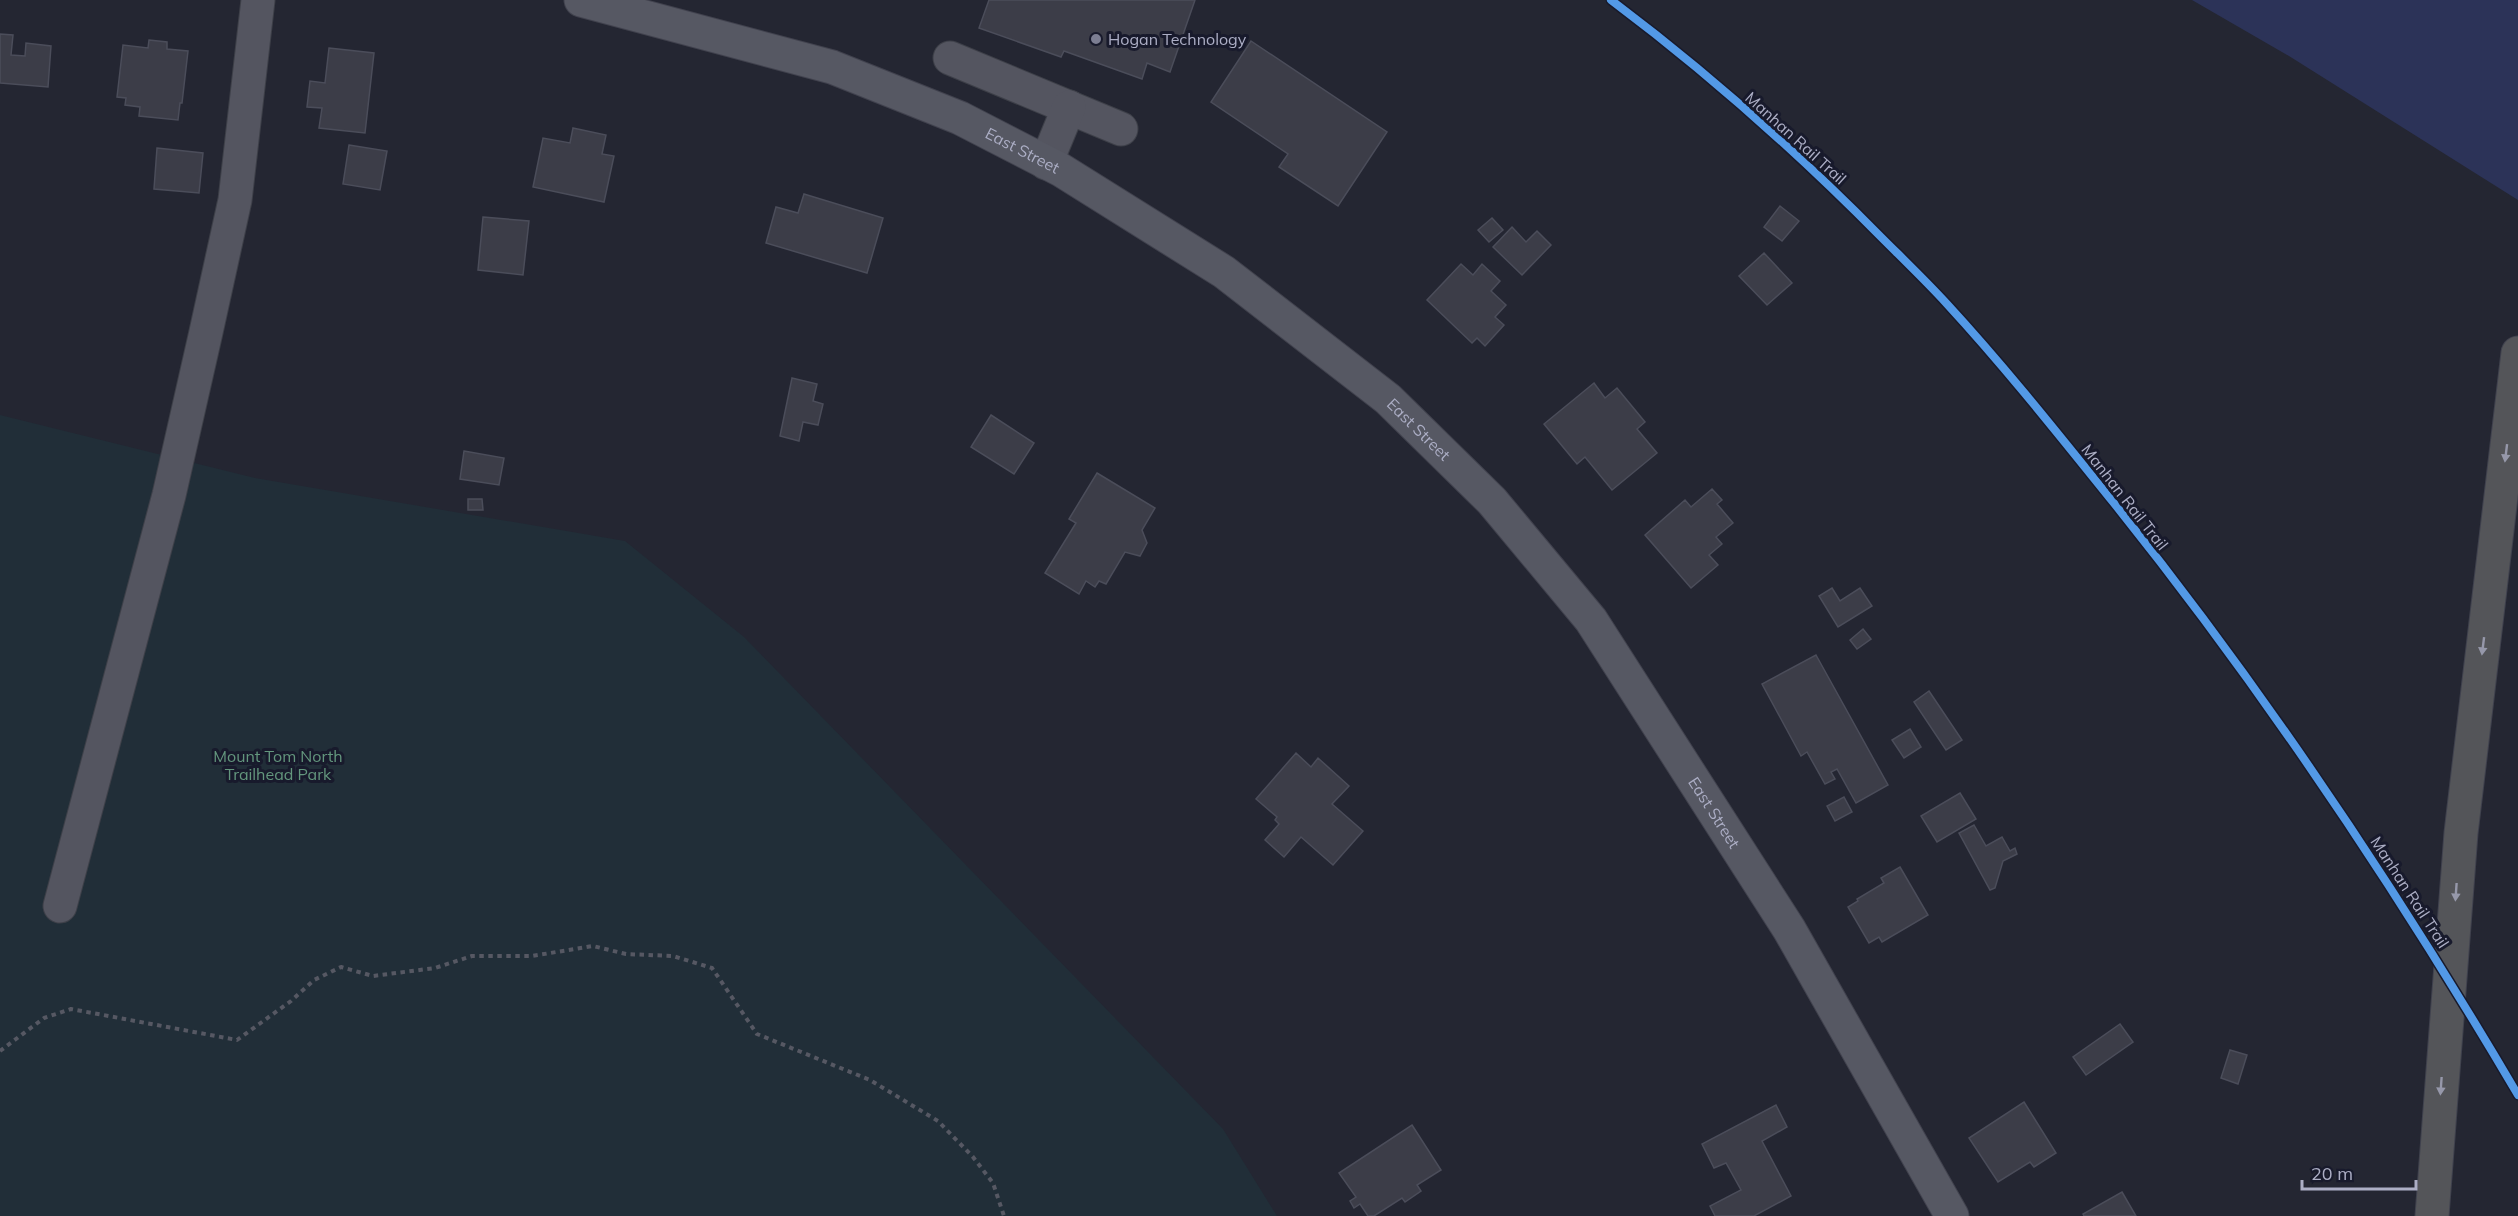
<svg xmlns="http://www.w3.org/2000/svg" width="2518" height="1216" font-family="Mulish,sans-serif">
  <rect width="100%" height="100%" fill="#242632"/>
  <path fill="#212e38" d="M0,415L255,478L625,541L744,637L1223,1129L1277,1216H0Z"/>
  <path fill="#2c3358" d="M2192,0H2518V200L2289,56Z"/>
  <g fill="#3c3d48" stroke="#4b4d5a" stroke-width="1.5">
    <path d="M989,0H1195L1170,72L1147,63L1142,79L1064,51L1061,57L979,28Z"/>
    <path d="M0,34L13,35L11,55L25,56L26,43L51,46L48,87L0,83Z"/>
    <path d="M149,40L167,42V49L188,51L182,103H180L178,120L139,116L140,107L125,105L126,98L117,97L123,45L148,48Z"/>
    <path d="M1251,41L1387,132L1338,206L1279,167L1288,154L1211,102Z"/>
    <path d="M329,48L374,53L365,133L319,128L322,108L307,107L310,81L325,83Z"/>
    <path d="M573,128L606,135L602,154L614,156L604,202L533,187L543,138L570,143Z"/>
    <path d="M349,145L387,151L380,190L343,184Z"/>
    <path d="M157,148L203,153L199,193L154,189Z"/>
    <path d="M804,194L883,218L867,273L766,243L776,207L798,213Z"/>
    <path d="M1780,206L1799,221L1782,241L1764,227Z"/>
    <path d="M483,217L529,221L523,275L478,270Z"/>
    <path d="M1492,218L1503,230L1489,242L1478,230Z"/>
    <path d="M1512,227L1526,242L1537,231L1551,245L1522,275L1493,247Z"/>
    <path d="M1764,253L1792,283L1767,305L1739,276Z"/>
    <path d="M1461,264L1473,275L1482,264L1500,281L1491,291L1506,305L1495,317L1504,325L1485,346L1477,338L1472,343L1427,300Z"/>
    <path d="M792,378L817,384L813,401L823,404L818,425L803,422L799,441L780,436Z"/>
    <path d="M1594,383L1605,398L1617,388L1645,422L1637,429L1657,453L1612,490L1585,457L1577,464L1544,424Z"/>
    <path d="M991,415L1034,443L1014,474L971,447Z"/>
    <path d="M464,451L504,458L499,485L460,479Z"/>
    <path d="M1097,473L1155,508L1142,530L1147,543L1140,556L1125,552L1106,584L1099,581L1095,587L1086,581L1079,594L1045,573L1076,523L1069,519Z"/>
    <path d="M1712,489L1722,500L1717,504L1733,523L1716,537L1722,544L1709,555L1718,565L1691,588L1645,535L1685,500L1691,507Z"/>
    <path d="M468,499H482L483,510H468Z"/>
    <path d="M1832,588L1840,601L1860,588L1872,606L1838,627L1819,596Z"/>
    <path d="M1863,629L1871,639L1857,649L1850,640Z"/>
    <path d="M1816,655L1888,785L1856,803L1837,769L1831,772L1835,779L1825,784L1807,752L1801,756L1762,684Z"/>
    <path d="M1929,691L1962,740L1946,750L1914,702Z"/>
    <path d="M1910,729L1921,747L1904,758L1892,740Z"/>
    <path d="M1296,753L1311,767L1318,758L1349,786L1332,804L1363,831L1333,865L1301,837L1284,857L1265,840L1279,824L1275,820L1277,817L1256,799Z"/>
    <path d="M1960,793L1976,819L1937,842L1921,816Z"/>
    <path d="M1844,797L1852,812L1835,821L1827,806Z"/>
    <path d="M1974,825L1986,846L2002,837L2010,851L2015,848L2017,854L2003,861L1995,888L1990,890L1959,833Z"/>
    <path d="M1900,867L1928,915L1882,942L1879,937L1869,943L1848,907L1858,901L1857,899L1884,883L1881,878Z"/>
    <path d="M2120,1024L2133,1042L2086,1075L2073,1057Z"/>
    <path d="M2230,1050L2247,1055L2238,1084L2221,1078Z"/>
    <path d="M2024,1102L2056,1153L2034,1167L2030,1162L1998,1182L1969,1138Z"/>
    <path d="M1776,1105L1787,1127L1762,1141L1791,1196L1754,1216H1715L1710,1206L1741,1190L1726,1163L1714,1168L1702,1144Z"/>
    <path d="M1412,1125L1441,1170L1417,1185L1421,1191L1405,1202L1402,1198L1374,1216H1368L1360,1204L1354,1208L1350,1201L1356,1197L1339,1173Z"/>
    <path d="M2122,1192L2136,1216H2084L2083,1214Z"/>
  </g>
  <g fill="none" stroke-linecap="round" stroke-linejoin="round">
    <defs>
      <g id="minor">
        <path d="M950,58L1121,129"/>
        <path d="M1046,163L1069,107"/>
        <path d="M60,906L169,495L206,332L235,200L258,0"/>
      </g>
      <g id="major">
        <path id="s1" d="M581,0L832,67L960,118L1061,170L1224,272L1388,399L1492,501L1591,620L1789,929L1952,1216"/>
      </g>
      <path id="highway" d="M2432,1216L2461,833L2518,353"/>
    </defs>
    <use href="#minor" stroke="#3e4049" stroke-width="35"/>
    <use href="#major" stroke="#41424e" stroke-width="35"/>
    <use href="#highway" stroke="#40424e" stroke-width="35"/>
    <path stroke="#565863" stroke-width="4" stroke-dasharray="4.5 4.5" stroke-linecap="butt" d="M0,1051L44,1018L71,1009L237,1040L291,1001L314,980L341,967L373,976L435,968L472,956H532L593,946L626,954L673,956L712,968L757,1034L870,1080L938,1121L973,1157L993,1183L1004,1216"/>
    <use href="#minor" stroke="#545560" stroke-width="33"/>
    <use href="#major" stroke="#565863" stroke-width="33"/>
    <use href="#highway" stroke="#545559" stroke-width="33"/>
    <defs>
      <path id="cycleway" d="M1611,0C1707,72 1797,152 1881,237C1903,259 1926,281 1947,304C2005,367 2059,435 2113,502C2264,690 2396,888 2518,1095"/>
    </defs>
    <use href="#cycleway" stroke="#181a2c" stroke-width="11"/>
    <use href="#cycleway" stroke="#5399e6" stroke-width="8"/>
  </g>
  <defs><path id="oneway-solid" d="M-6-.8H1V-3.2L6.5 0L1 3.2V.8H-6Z" transform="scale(1.5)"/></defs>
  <g fill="#9698aa">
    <use href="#oneway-solid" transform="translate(2506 453) rotate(97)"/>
    <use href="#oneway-solid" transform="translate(2483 646) rotate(97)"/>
    <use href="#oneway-solid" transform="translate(2456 892) rotate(94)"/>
    <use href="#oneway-solid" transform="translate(2441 1086) rotate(94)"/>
  </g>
  <circle fill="#7c7e92" stroke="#181a2c" stroke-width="2" cx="1096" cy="39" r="6"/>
  <g text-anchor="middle" stroke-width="6" stroke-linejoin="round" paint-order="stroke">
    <g font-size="16" fill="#acaec5" stroke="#181a2c" text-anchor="start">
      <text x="1108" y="45">Hogan Technology</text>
    </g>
    <g font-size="16" fill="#acaec5" stroke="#181a2c">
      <text transform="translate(1796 138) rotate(42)" y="6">Manhan Rail Trail</text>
      <text dy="6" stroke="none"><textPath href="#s1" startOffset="468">East Street</textPath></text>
      <text dy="6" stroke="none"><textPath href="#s1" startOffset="954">East Street</textPath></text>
      <text transform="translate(2125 497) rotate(52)" y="6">Manhan Rail Trail</text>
      <text dy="6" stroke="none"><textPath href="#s1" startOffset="1440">East Street</textPath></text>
      <text transform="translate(2410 892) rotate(57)" y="6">Manhan Rail Trail</text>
    </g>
    <g font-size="16" fill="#63967d" stroke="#181a2c">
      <text x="278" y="762">Mount Tom North<tspan x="278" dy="18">Trailhead Park</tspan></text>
    </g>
  </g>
  <path d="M2302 1180v9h114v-9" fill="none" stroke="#acaec5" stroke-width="3"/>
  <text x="2311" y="1180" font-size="18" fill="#acaec5" stroke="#181a2c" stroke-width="4.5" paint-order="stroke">20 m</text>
</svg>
